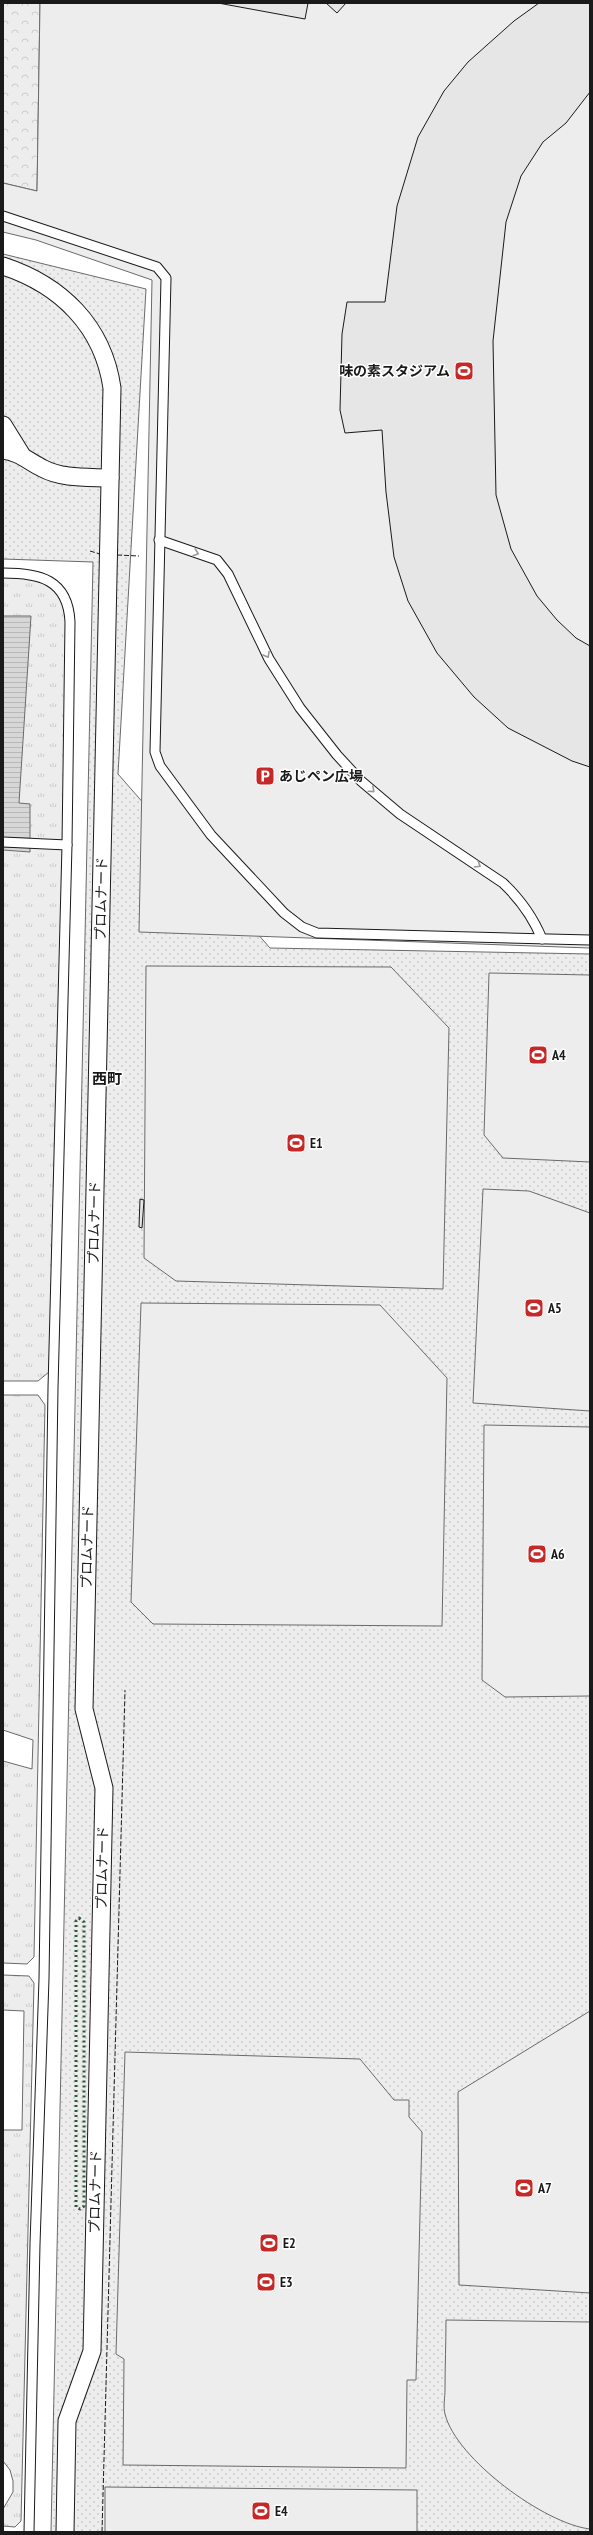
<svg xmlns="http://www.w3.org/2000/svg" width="593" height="2535" font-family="'PT Sans Narrow','Noto Sans JP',sans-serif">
  <defs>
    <pattern id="grass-tufts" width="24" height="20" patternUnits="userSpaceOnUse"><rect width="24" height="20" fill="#ededed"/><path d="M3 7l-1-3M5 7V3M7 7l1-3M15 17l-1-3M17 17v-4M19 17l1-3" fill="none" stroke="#cbcbcb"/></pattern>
    <pattern id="forest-crowns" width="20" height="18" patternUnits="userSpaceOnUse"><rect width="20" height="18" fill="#ededed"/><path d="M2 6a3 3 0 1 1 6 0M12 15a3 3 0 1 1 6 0" fill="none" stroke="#cbcbcb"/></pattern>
    <pattern id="park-dots" width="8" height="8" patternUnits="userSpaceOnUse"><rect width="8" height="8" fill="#ededed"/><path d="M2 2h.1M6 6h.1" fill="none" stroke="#cbcbcb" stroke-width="1.8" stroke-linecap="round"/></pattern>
    <pattern id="water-rules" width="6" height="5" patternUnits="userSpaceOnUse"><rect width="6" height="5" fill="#d7d7d7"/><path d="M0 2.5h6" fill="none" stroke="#b8b8b8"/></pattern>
  </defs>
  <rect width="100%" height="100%" fill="#fff"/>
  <g fill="url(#grass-tufts)" stroke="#6a6a6a">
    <path d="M3,576L44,577L72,609L49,1372L38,1381H3Z"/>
    <path d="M3,1395H38L45,1405L34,1957L27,1964L3,1963V1761L32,1769L33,1740L3,1730Z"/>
    <path d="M3,1975L29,1976L34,1983L21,2521L15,2527L3,2526V2509L13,2492V2481L10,2470L3,2461V2130H22L24,2011L3,2010Z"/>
  </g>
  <path fill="url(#forest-crowns)" stroke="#6a6a6a" d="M3,3H40L37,191L3,183Z"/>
  <path fill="url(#park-dots)" stroke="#6a6a6a" d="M3,254L146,289L118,774L270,948L590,954V2532H51L93,562L3,559Z"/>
  <g fill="#ededed" stroke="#6a6a6a">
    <path d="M40,3H590V948L139,932L152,280L36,240L3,232V183L37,191Z"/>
    <path d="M146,966L391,967L449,1028L443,1289L176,1281L144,1258Z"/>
    <path d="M489,973L590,975V1162L503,1158L484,1135Z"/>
    <path d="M483,1189L529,1191L590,1213V1411L473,1403Z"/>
    <path d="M141,1303L380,1305L447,1378L442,1626L153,1624L131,1602Z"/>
    <path d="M484,1425L590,1427V1696L505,1697L482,1680Z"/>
    <path d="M590,2011V2293L459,2285L458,2092Z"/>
    <path d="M125,2052L360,2059L394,2100H409V2117L422,2132L416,2380H407L406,2468L123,2465L124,2359L116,2354Z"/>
    <path d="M446,2320L590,2322V2529C545,2524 456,2459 445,2414C443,2407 445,2397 445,2390C445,2366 446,2343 446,2320Z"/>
    <path d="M105,2487L417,2490V2532H105Z"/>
  </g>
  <path fill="url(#water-rules)" stroke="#6a6a6a" d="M3,616H31L19,803L30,804V852L3,850Z"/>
  <g fill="#e6e6e6" stroke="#1a1a1a">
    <path d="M218,3H308L305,19Z"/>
    <path d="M326,3H346L337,13Z"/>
    <path d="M539,3H590V92L566,123L543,142L521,176L506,222L493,341L496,495L511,549L537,596L557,620L576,638L590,646V767L572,761L508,728L474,697L437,653L408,601L394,557L386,492L382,430L345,433L340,410L342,334L347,302H385L397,206L418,137L444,91L468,62L514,21Z"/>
    <path d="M140,1199L144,1200L142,1228L139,1227Z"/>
  </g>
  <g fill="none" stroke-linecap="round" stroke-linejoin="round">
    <defs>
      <g id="lane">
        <path d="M3,216L157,267L166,278L155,752L160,766L211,835L284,913L302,927L317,933L590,940"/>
        <path d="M159,540L217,560L228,574L269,659L300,708L337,755L361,781L400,814L503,883C521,900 533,917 542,939"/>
        <path d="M3,573C39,573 68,579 70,622L67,845L53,1388L44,1979L35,2244L29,2532"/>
        <path d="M3,842L67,845"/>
      </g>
      <g id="street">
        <path d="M3,266C61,285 103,326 112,388L84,1709L104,1788L92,2351L67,2421L65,2532"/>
        <path d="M3,425L21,454"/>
        <path d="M3,450C19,452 28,461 42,468C62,479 87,477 110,478"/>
      </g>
    </defs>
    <use href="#lane" stroke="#1a1a1a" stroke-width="11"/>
    <use href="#street" stroke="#1a1a1a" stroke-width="19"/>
    <use href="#lane" stroke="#fff" stroke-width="9"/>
    <use href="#street" stroke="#fff" stroke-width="17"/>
    <path stroke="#2b5a34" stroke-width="3" stroke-dasharray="2 3" stroke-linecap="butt" d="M79,1918L84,1922V2206L80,2209L76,2207V1921Z"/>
    <g stroke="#1a1a1a" stroke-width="1" stroke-dasharray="5 2" stroke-linecap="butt">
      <path d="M90,551L100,554"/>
      <path d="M117,555L139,556"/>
      <path d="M102,2532L125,1690"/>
    </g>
  </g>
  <defs><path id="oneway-chevron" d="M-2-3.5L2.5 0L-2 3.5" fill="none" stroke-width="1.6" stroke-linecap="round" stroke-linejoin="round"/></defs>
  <g stroke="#989898">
    <use href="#oneway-chevron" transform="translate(196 553) rotate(19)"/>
    <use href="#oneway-chevron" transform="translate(267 655) rotate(61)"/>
    <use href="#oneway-chevron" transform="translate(372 790) rotate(42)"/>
    <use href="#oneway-chevron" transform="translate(478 865) rotate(31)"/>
  </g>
  <defs>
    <symbol id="stadium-square" viewBox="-11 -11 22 22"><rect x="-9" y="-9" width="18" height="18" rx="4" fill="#c62828" stroke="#fff"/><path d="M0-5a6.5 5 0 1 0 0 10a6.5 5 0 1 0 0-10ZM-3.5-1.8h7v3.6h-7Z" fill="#fff"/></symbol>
    <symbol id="parking-square" viewBox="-11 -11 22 22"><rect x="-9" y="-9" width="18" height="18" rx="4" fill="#c62828" stroke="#fff"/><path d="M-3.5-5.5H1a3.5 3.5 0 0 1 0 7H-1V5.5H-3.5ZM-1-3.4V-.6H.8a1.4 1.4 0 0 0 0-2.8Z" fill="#fff"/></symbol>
  </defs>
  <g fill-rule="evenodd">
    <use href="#stadium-square" x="453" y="360" width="22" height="22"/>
    <use href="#parking-square" x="254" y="765" width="22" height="22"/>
    <use href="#stadium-square" x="527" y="1044" width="22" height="22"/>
    <use href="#stadium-square" x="285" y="1132" width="22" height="22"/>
    <use href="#stadium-square" x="523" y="1297" width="22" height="22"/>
    <use href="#stadium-square" x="526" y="1543" width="22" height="22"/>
    <use href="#stadium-square" x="513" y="2177" width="22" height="22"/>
    <use href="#stadium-square" x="258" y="2232" width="22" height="22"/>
    <use href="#stadium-square" x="255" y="2271" width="22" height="22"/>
    <use href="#stadium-square" x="250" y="2500" width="22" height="22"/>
  </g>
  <g text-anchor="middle" stroke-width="3" stroke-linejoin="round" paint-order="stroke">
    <g font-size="14" font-weight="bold" fill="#1a1a1a" stroke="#fff" text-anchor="start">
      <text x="450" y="376" text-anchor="end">味の素スタジアム</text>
      <text x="279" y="781">あじペン広場</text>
      <text x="552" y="1060">A4</text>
      <text x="310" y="1148">E1</text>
      <text x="548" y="1313">A5</text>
      <text x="551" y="1559">A6</text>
      <text x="538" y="2193">A7</text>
      <text x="283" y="2248">E2</text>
      <text x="280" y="2287">E3</text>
      <text x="275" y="2516">E4</text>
    </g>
    <g font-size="14" fill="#1a1a1a" stroke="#fff">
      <text transform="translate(101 899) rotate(-89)" y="5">プロムナード</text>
      <text transform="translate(94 1223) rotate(-89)" y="5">プロムナード</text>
      <text transform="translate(87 1547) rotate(-89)" y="5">プロムナード</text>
      <text transform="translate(102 1868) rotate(-89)" y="5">プロムナード</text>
      <text transform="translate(95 2192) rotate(-89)" y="5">プロムナード</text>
    </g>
    <g font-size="15" font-weight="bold" fill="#1a1a1a" stroke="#fff">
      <text x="107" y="1084">西町</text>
    </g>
  </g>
  <rect width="593" height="2535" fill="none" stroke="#1a1a1a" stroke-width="8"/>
</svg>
